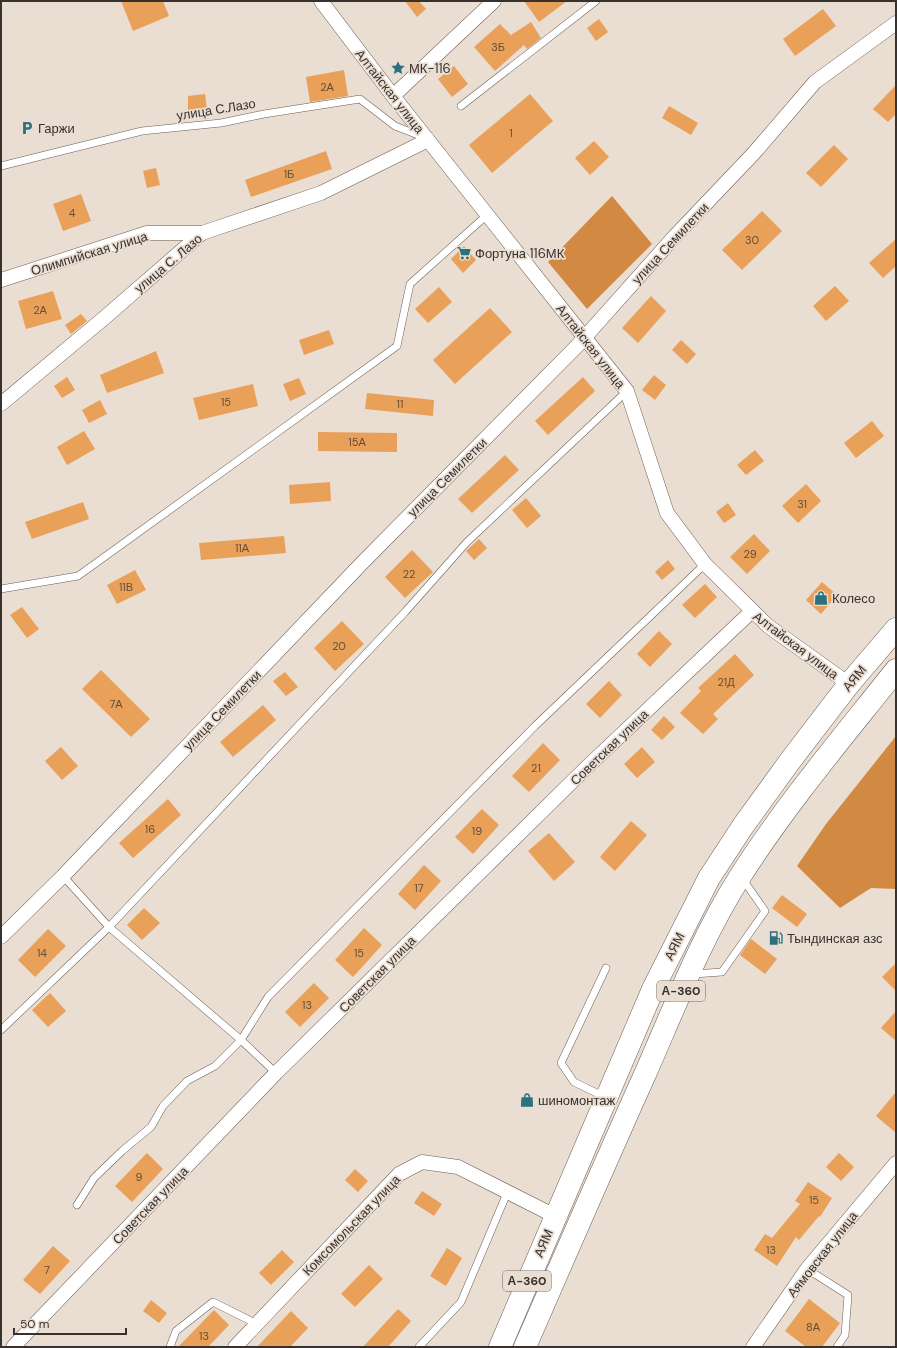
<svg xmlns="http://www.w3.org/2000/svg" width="897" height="1348" font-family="'DM Sans',sans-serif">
  <rect width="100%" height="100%" fill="#eaddd2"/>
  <g fill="#d28a43">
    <path d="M612,196L652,244L587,309L548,262Z"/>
    <path d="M896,736V889L871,888L840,908L797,866L826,824Z"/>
  </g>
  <g fill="#e9a059">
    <path d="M121,1H163L169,16L133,31Z"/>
    <path d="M405,1H419L426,9L417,17Z"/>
    <path d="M524,1H567L539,22Z"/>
    <path d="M823,9L836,26L795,56L783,39Z"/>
    <path d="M599,19L608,32L596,41L587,28Z"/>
    <path d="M531,22L541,38L527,49L524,45L495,71L474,47L500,24L511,35Z"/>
    <path d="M454,66L468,84L452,97L438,79Z"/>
    <path d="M344,70L348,96L310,102L306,77Z"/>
    <path d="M896,85V114L888,122L873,109Z"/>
    <path d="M205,94L207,109L188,111V96Z"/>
    <path d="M530,94L553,121L492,173L469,145Z"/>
    <path d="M669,106L698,123L691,135L662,118Z"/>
    <path d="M594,141L609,157L590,175L575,158Z"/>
    <path d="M834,145L848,159L821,187L806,173Z"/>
    <path d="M326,151L332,169L251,197L245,180Z"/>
    <path d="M156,168L160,185L147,188L143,171Z"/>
    <path d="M81,194L91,221L63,231L53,204Z"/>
    <path d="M762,211L782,231L742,270L722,250Z"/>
    <path d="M896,239V266L883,278L869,263Z"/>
    <path d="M464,246L476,260L463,273L451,259Z"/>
    <path d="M835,286L849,301L826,321L813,306Z"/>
    <path d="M439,287L452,302L428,323L415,309Z"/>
    <path d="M53,291L62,319L26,329L18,301Z"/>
    <path d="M651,296L666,311L638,343L622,328Z"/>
    <path d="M490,308L512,332L455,384L433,360Z"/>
    <path d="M81,314L87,321L71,334L65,325Z"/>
    <path d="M329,330L334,344L304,355L299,340Z"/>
    <path d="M681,340L696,354L687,364L672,350Z"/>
    <path d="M156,351L164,373L107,393L100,375Z"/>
    <path d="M654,375L666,385L655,400L642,390Z"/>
    <path d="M67,377L75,390L62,398L54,386Z"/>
    <path d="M583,377L595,391L548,435L535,421Z"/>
    <path d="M299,378L306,394L290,401L283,384Z"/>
    <path d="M253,384L258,406L199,420L193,398Z"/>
    <path d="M367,393L434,400L433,416L365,409Z"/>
    <path d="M100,400L107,414L89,423L82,410Z"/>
    <path d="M872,421L884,436L856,458L844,443Z"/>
    <path d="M84,431L95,449L67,465L57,447Z"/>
    <path d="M318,432L397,433V452L318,451Z"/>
    <path d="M755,450L764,461L746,475L737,465Z"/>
    <path d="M505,455L519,470L472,513L458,499Z"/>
    <path d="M330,482L331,501L290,504L289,485Z"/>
    <path d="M806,484L821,501L798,523L782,506Z"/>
    <path d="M526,498L541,516L527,528L512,510Z"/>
    <path d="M83,502L89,519L32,539L25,522Z"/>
    <path d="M728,503L736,515L724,523L716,512Z"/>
    <path d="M754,534L770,551L747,574L730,557Z"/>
    <path d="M284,536L286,553L201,560L199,543Z"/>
    <path d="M479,539L487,548L474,560L466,551Z"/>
    <path d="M412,550L433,572L405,598L385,577Z"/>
    <path d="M668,560L675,569L662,580L655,572Z"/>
    <path d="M135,570L146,590L117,604L107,585Z"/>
    <path d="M822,582L837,595L821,614L806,600Z"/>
    <path d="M705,584L717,597L695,618L682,605Z"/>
    <path d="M22,607L39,629L27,638L10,615Z"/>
    <path d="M342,621L364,644L335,671L314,648Z"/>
    <path d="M659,631L672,644L650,667L637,654Z"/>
    <path d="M735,654L754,675L713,714L718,719L703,734L680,713L701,691L698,688Z"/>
    <path d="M101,670L150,719L131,737L82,689Z"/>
    <path d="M285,672L298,687L286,696L273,681Z"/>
    <path d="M609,681L622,695L600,718L586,704Z"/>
    <path d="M263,705L276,720L233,757L220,742Z"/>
    <path d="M664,716L675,727L662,740L651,730Z"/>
    <path d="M543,743L560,760L529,792L512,776Z"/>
    <path d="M61,747L78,766L62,780L45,761Z"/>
    <path d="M642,747L655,762L637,778L624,764Z"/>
    <path d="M168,799L181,815L133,858L119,843Z"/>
    <path d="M482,809L499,825L473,854L455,837Z"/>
    <path d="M631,821L647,835L615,871L600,857Z"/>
    <path d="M549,833L575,862L554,881L528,851Z"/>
    <path d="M424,865L441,881L415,910L398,894Z"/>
    <path d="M782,895L807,914L797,927L772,908Z"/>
    <path d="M144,908L160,923L142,940L127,925Z"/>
    <path d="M364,928L382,945L353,977L335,960Z"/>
    <path d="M48,929L66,946L35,977L18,960Z"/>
    <path d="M751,939L777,959L765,974L740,955Z"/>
    <path d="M896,963V991L882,977Z"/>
    <path d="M314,983L329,998L300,1027L285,1012Z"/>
    <path d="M50,993L66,1011L48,1027L32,1010Z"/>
    <path d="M896,1011V1041L881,1028Z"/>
    <path d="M896,1092V1133L876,1116Z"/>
    <path d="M147,1153L163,1169L132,1202L115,1186Z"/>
    <path d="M839,1153L854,1167L841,1181L826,1167Z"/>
    <path d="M355,1169L368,1181L358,1192L345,1180Z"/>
    <path d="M808,1182L832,1198L820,1217L819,1216L799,1240L796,1237L777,1266L754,1250L765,1234L772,1238L800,1204L795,1201Z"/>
    <path d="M422,1191L442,1204L434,1216L414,1203Z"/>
    <path d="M53,1246L70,1261L40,1294L23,1280Z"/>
    <path d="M447,1248L462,1258L446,1286L430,1276Z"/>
    <path d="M282,1250L294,1262L271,1285L259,1273Z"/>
    <path d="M369,1265L383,1279L355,1307L341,1294Z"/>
    <path d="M809,1299L840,1323L822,1347H806L785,1331Z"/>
    <path d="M151,1300L167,1313L159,1323L143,1311Z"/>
    <path d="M398,1309L411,1321L388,1347H363Z"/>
    <path d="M214,1310L229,1325L208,1347H178Z"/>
    <path d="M291,1311L308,1328L290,1347H257Z"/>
  </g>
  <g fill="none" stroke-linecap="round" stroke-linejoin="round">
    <defs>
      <g id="lane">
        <path d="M461,106L596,1"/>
        <path d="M1,166L142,131L221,123L264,114L360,99L395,126L421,136"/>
        <path d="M1,589L78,576L397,346L410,284L487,215"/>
        <path d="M63,876L109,927L241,1040L276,1073"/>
        <path d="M693,974L722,972L765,911L742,878"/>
        <path d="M1,1030L109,927L405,612L467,542L627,391"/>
        <path d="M605,1097L574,1082L561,1063L606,968"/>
        <path d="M77,1205L94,1178L122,1151L151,1127L163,1106L187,1081L215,1066L241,1040L268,997L535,726L705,564"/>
        <path d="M807,1269L848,1295L845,1335L837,1347"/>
        <path d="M170,1347L176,1331L213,1302L257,1324"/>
        <path d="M419,1347L461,1302L507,1193"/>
      </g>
      <g id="street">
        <path d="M321,1L393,96L627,391L667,513L705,564L768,626L849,684"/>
        <path d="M393,96L494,1"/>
        <path d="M1,280L147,233H202"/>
        <path d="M1,404L103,319L202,233L321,193L428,140"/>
        <path d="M1,937L63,876L363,562L577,346L675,236L754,153L815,82L896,23"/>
        <path d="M13,1347L276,1073L586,768L752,611"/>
        <path d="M235,1347L399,1174L422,1162L458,1167L555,1216"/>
        <path d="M753,1347L807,1269L896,1163"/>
      </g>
      <g id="highway">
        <path d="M500,1347L653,989L709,878L743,826L790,761L849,684L896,629"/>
        <path d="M525,1347C565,1255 605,1163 646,1072C675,1006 702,936 741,875C787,803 843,737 896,670"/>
      </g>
    </defs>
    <use href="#lane" stroke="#695e55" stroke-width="8"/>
    <use href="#street" stroke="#695e55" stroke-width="15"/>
    <use href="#highway" stroke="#695e55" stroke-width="23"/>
    <use href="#lane" stroke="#fff" stroke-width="7"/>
    <use href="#street" stroke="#fff" stroke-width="14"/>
    <use href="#highway" stroke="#fff" stroke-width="22"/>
  </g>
  <defs>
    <symbol id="sight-bare" viewBox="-9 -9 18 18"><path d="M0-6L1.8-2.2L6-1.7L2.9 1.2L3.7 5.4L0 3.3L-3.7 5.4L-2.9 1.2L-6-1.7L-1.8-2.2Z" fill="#2a727d" stroke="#eaddd2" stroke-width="2.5" paint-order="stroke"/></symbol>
    <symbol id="parking-bare" viewBox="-9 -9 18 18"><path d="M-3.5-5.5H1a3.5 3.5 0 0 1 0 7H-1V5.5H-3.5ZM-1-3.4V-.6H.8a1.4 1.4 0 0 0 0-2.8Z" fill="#2a727d" stroke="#eaddd2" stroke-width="2.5" paint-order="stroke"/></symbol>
    <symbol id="supermarket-bare" viewBox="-9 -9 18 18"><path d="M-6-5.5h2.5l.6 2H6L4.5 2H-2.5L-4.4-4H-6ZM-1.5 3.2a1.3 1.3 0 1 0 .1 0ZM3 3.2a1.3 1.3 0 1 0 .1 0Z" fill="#2a727d" stroke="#eaddd2" stroke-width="2.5" paint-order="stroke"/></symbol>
    <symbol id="shop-bare" viewBox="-9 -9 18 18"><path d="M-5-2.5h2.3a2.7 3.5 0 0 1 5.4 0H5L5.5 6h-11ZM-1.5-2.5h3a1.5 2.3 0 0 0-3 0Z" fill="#2a727d" stroke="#eaddd2" stroke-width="2.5" paint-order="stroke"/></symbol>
    <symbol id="fuel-bare" viewBox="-9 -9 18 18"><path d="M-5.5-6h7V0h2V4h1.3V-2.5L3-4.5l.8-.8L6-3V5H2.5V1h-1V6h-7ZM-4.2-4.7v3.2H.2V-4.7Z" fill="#2a727d" stroke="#eaddd2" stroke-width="2.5" paint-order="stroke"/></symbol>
  </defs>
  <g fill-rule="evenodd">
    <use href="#sight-bare" x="388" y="58" width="20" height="20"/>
    <use href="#parking-bare" x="17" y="118" width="20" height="20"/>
    <use href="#supermarket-bare" x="454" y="243" width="20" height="20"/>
    <use href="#shop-bare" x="811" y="588" width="20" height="20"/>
    <use href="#fuel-bare" x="766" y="928" width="20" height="20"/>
    <use href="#shop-bare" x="517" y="1090" width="20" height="20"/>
  </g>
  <g text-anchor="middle" stroke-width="3.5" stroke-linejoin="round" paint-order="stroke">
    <g font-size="11" fill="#644e39">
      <text x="498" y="51">3Б</text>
      <text x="327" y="91">2А</text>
      <text x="511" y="137">1</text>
      <text x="289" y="178">1Б</text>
      <text x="72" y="217">4</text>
      <text x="752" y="244">30</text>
      <text x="40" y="314">2А</text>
      <text x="226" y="406">15</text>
      <text x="400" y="408">11</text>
      <text x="357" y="446">15А</text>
      <text x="802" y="508">31</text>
      <text x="242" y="552">11А</text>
      <text x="750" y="558">29</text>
      <text x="409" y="578">22</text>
      <text x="126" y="591">11В</text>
      <text x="339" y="650">20</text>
      <text x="726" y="686">21Д</text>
      <text x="116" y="708">7А</text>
      <text x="536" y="772">21</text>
      <text x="150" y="833">16</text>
      <text x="477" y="835">19</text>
      <text x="419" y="892">17</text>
      <text x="42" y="957">14</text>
      <text x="359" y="957">15</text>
      <text x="307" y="1009">13</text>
      <text x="139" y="1181">9</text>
      <text x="814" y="1204">15</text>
      <text x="771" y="1254">13</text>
      <text x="47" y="1274">7</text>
      <text x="813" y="1331">8А</text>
      <text x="204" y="1340">13</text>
    </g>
    <g fill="#eaddd2" stroke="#6d655f" stroke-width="1">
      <rect x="657" y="981" width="48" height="20" rx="3"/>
      <rect x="503" y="1271" width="48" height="20" rx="3"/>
    </g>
    <g font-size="12" font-weight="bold" fill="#37322e">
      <text x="681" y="995">А-360</text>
      <text x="527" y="1285">А-360</text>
    </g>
    <g font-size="13" fill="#37322e" stroke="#eaddd2" text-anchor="start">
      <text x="409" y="73">МК-116</text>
      <text x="38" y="133">Гаржи</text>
      <text x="475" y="258">Фортуна 116МК</text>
      <text x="832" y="603">Колесо</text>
      <text x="787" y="943">Тындинская азс</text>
      <text x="538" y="1105">шиномонтаж</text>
    </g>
    <g font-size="13" fill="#37322e" stroke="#eaddd2">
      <text transform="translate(390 91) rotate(52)" y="5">Алтайская улица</text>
      <text transform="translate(216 109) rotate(-9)" y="5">улица С.Лазо</text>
      <text transform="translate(670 243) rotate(-47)" y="5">улица Семилетки</text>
      <text transform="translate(89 253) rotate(-17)" y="5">Олимпийская улица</text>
      <text transform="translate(168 263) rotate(-40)" y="5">улица С. Лазо</text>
      <text transform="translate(591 346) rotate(52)" y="5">Алтайская улица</text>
      <text transform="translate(447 477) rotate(-45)" y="5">улица Семилетки</text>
      <text transform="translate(796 645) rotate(37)" y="5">Алтайская улица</text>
      <text transform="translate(854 678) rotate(-51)" y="5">АЯМ</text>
      <text transform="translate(222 710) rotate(-46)" y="5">улица Семилетки</text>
      <text transform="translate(609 747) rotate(-44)" y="5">Советская улица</text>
      <text transform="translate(674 946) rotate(-63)" y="5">АЯМ</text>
      <text transform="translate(377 974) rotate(-45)" y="5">Советская улица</text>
      <text transform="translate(150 1205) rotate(-46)" y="5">Советская улица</text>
      <text transform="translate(351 1225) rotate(-46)" y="5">Комсомольская улица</text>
      <text transform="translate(543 1243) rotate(-67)" y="5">АЯМ</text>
      <text transform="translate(822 1254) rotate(-52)" y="5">Аямовская улица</text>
    </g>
  </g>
  <rect width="897" height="1348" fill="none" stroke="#37322e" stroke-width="4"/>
  <path d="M14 1328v6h112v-6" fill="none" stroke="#37322e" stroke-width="2"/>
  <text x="20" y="1328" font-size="12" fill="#37322e" stroke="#eaddd2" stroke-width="3" paint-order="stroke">50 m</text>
</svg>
